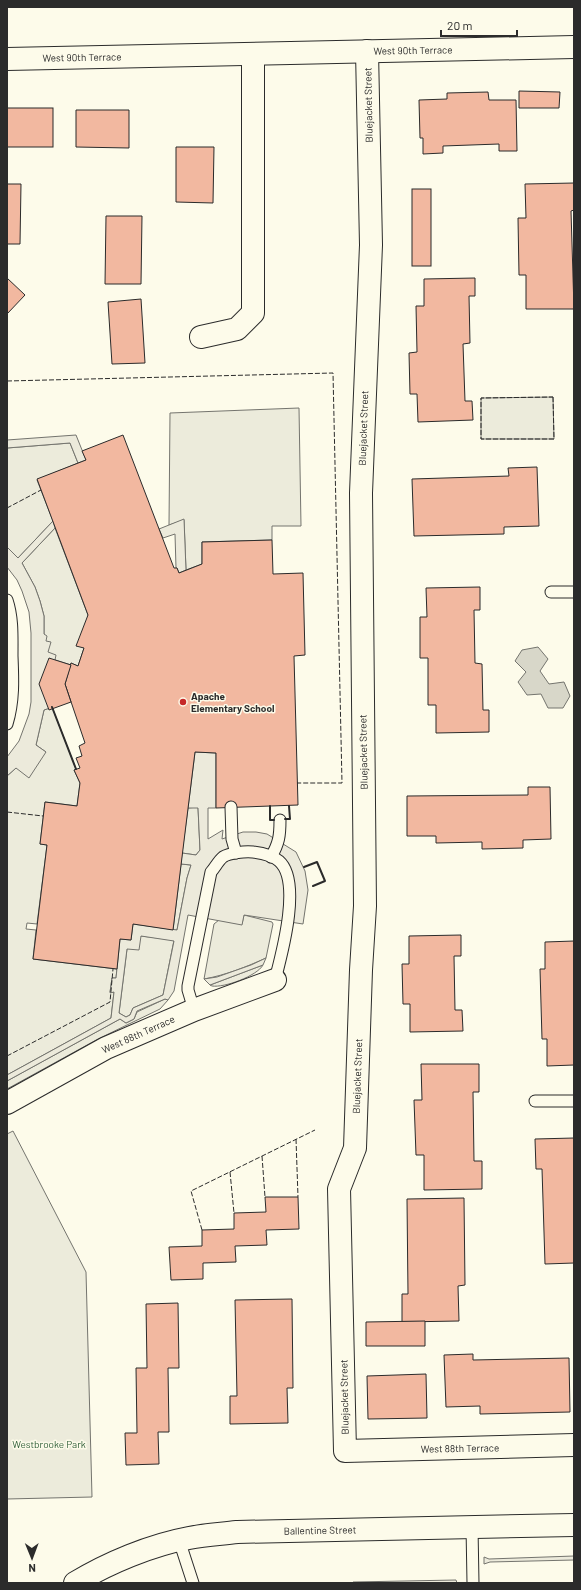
<svg xmlns="http://www.w3.org/2000/svg" width="581" height="1590" font-family="Barlow,sans-serif">
  <rect width="100%" height="100%" fill="#fdfbea"/>
  <g fill="#ecebdb" stroke="#74746e">
    <path d="M553,397L554,439H481V398Z"/>
    <path d="M299,408L301,526H272V540L202,542V564L186,570L184,520L169,525L170,413Z"/>
    <path d="M70,443L78,463L37,480L53,521L18,558L7,547V448Z"/>
    <path d="M55,528L88,615L84,648L78,666L71,663V665L55,660L47,652L44,634V616L40,601L35,587L22,563Z"/>
    <path d="M52,707L76,769L74,770L80,783L77,806L45,802L40,844L47,845L37,924L27,923L26,929L36,930L33,959L117,969L116,978H112L110,992H114L111,1018L7,1075V776L16,768L46,752L36,745L44,710Z"/>
    <path d="M198,807L200,850L196,855L182,853L188,808Z"/>
    <path d="M181,864L191,865L187,878L177,930H173Z"/>
    <path d="M244,915L272,922L273,924L266,958C246,967 226,975 204,979L214,924L219,920L242,924Z"/>
    <path d="M141,936L174,940L163,995L133,1008L130,1015L126,1017L119,1013L127,949Z"/>
    <path d="M263,965C257,976 224,988 212,986L210,985Z"/>
    <path d="M165,999L168,1000L160,1009L98,1039L7,1089V1081L120,1019L126,1023L134,1019L137,1012Z"/>
    <path d="M13,1131L86,1272L92,1497L7,1499V1134Z"/>
  </g>
  <g fill="#eceadb" stroke="#74746e" fill-rule="evenodd">
    <path d="M76,435L86,460L78,463L70,443L7,448V440Z"/>
    <path d="M184,519L186,570L179,573L177,568H176L175,534L163,538L159,529Z"/>
    <path d="M53,521L55,528L22,563L35,587L40,601L44,616V634L47,636L46,641L51,642L48,652L56,655L55,660L71,701L44,710L36,745L46,752L29,778L16,768L7,776V757L19,741L29,714L31,702V633L29,612L22,591L17,580L7,567V547L18,558Z"/>
    <path d="M195,752L216,753V808H208V839L223,830L222,839L243,832H256L267,834L296,852L305,871L308,890L303,924L244,915L242,925L188,915L174,991L168,1000L165,999L137,1011L134,1019L126,1023L120,1019L7,1081V1075L111,1018L114,992L110,993L112,978H116L120,939L131,940L133,924L177,930L187,878L191,865L181,864L182,853L196,855L200,850L198,808H188ZM141,936L174,941L163,995L133,1008L130,1015L126,1017L119,1013L127,949L139,950Z"/>
    <path d="M266,958L263,965L210,985L204,979L217,977L251,965Z"/>
    <path d="M574,1556V1560L490,1562L484,1564V1557L489,1559Z"/>
    <path d="M456,1580L457,1583H353V1582Z"/>
  </g>
  <path fill="#d8d7c9" stroke="#74746e" d="M538,647L548,659L540,671L549,684L564,682L570,696L563,708H548L541,694L527,695L518,682L526,672L515,661L522,650Z"/>
  <g fill="#f2b8a0" stroke="#2b2b2b">
    <path d="M519,91L560,92L559,108H519Z"/>
    <path d="M488,92L489,100H516L517,151H499V144L443,146V153L423,154V138H420L419,100L447,99V93Z"/>
    <rect x="7" y="108" width="46" height="39"/>
    <path d="M76,110H129V148L76,147Z"/>
    <path d="M176,147H214L213,203L176,202Z"/>
    <path d="M574,183V210L571,211L574,309H526V275H519L518,218H526L525,184Z"/>
    <path d="M7,184H21L20,244H7Z"/>
    <rect x="412" y="189" width="19" height="77"/>
    <path d="M106,216H142L141,284H105Z"/>
    <path d="M7,278L25,295L7,314Z"/>
    <path d="M475,278V296H469L470,343L463,344L465,401H472L473,420L418,422L417,394H410L409,353L417,352L416,306H424V279Z"/>
    <path d="M141,299L145,363L112,364L108,302Z"/>
    <path d="M123,435L174,568H177L179,573L202,564V542L272,540L273,574L303,573L305,655L294,656L298,805L216,808V753L195,752L173,930L133,924L131,940L120,939L117,969L33,959L47,845L40,844L45,802L77,806L80,783L74,770L80,768L76,758L82,756L79,746L85,743L65,684L71,663L78,666L84,648L76,646L88,615L37,479L86,460L82,451Z"/>
    <path d="M537,467L539,526L504,527V534L414,536L412,479L509,476L508,468Z"/>
    <path d="M480,587V610H474L475,663L482,664L483,710H489V732L436,733V705H428V658H420V617H427L426,588Z"/>
    <path d="M49,658L71,665L65,684L71,702L49,710L39,684Z"/>
    <path d="M528,787H550L551,839L523,840V848L482,849V842L436,843V836H407V796L528,795Z"/>
    <path d="M461,935V956H454L455,1010H462L463,1031L410,1032V1004H403L402,964H409V936Z"/>
    <path d="M574,941V1065L547,1066V1039H542L540,969H545V942Z"/>
    <path d="M421,1064H479V1092H473L474,1161H482V1189L424,1190V1155H416L414,1100H422Z"/>
    <path d="M574,1138V1263L545,1264L542,1169H536L535,1139Z"/>
    <path d="M265,1197H298L299,1229L266,1230L267,1245L235,1246L236,1262L203,1263V1279L171,1280L169,1247L202,1246V1230L234,1229V1213L266,1212Z"/>
    <path d="M464,1198L465,1285L458,1286L459,1321L402,1322V1294H408L407,1199Z"/>
    <path d="M292,1299L293,1388H287L288,1423L230,1424V1396H237L235,1300Z"/>
    <path d="M178,1303L179,1368H168L169,1432H158L159,1464L126,1465L125,1433H137L136,1368H147L146,1304Z"/>
    <path d="M425,1321V1346H366V1322Z"/>
    <path d="M473,1354V1360L569,1358L570,1412L480,1414V1406L446,1407L444,1355Z"/>
    <path d="M426,1374L427,1418L368,1419L367,1376Z"/>
  </g>
  <g fill="none" stroke-linecap="round" stroke-linejoin="round">
    <defs>
      <g id="service">
        <path d="M551,592H574"/>
        <path d="M7,600C13,618 12,637 12,656C13,679 14,701 7,724"/>
        <path d="M231,807L232,839L236,853"/>
        <path d="M271,857C279,843 280,836 280,820"/>
        <path d="M194,1010L188,990V986L211,872C215,868 218,861 223,857C229,853 245,851 253,852C261,853 272,855 279,861C302,881 282,953 275,980"/>
        <path d="M535,1101H574"/>
        <path d="M472,1527L473,1583"/>
        <path d="M179,1540L193,1583"/>
      </g>
      <g id="minor">
        <path d="M367,51L371,245L361,493L365,906L361,970L355,1148L339,1189L345,1451L574,1445"/>
        <path d="M7,59C196,56 385,50 574,47"/>
        <path d="M201,337L237,329L253,313V55"/>
        <path d="M7,1103L106,1048L194,1010L275,980"/>
        <path d="M75,1583C108,1563 151,1545 189,1538C205,1535 221,1534 237,1532L574,1525"/>
      </g>
    </defs>
    <use href="#service" stroke="#2b2b2b" stroke-width="13"/>
    <use href="#minor" stroke="#2b2b2b" stroke-width="24"/>
    <use href="#service" stroke="#fdfbea" stroke-width="11"/>
    <use href="#minor" stroke="#fdfbea" stroke-width="22"/>
    <g stroke="#2b2b2b" stroke-width="1" stroke-dasharray="5 2" stroke-linecap="butt">
      <path d="M7,381L333,373L342,783H297"/>
      <path d="M553,397L554,439H481V398Z"/>
      <path d="M7,508L41,490"/>
      <path d="M7,812L43,816"/>
      <path d="M7,1056L110,1002L113,969"/>
      <path d="M296,1139L298,1197"/>
      <path d="M262,1156L265,1197"/>
      <path d="M230,1172L234,1213"/>
      <path d="M202,1230L191,1191L315,1130"/>
    </g>
    <g stroke="#2b2b2b" stroke-width="2">
      <path d="M52,707L76,769"/>
      <path d="M270,806V820H274"/>
      <path d="M285,819H290L289,806"/>
      <path d="M304,867L317,862L325,881L313,886"/>
    </g>
  </g>
  <circle fill="#c62828" stroke="#fdfbea" stroke-width="1.5" cx="183" cy="702" r="4"/>
  <g text-anchor="middle" stroke-width="3" stroke-linejoin="round" paint-order="stroke">
    <g font-size="10" fill="#2b2b2b" stroke="#fdfbea">
      <text transform="translate(413 50) rotate(-1)" y="4">West 90th Terrace</text>
      <text transform="translate(82 57) rotate(-1)" y="4">West 90th Terrace</text>
      <text transform="translate(368 105) rotate(-91)" y="4">Bluejacket Street</text>
      <text transform="translate(363 428) rotate(-88)" y="4">Bluejacket Street</text>
      <text transform="translate(363 752) rotate(-91)" y="4">Bluejacket Street</text>
      <text transform="translate(138 1034) rotate(-24)" y="4">West 88th Terrace</text>
      <text transform="translate(357 1076) rotate(-88)" y="4">Bluejacket Street</text>
      <text transform="translate(344 1397) rotate(-91)" y="4">Bluejacket Street</text>
      <text transform="translate(460 1448) rotate(-1)" y="4">West 88th Terrace</text>
      <text transform="translate(320 1530) rotate(-1)" y="4">Ballentine Street</text>
    </g>
    <g font-size="10" font-weight="bold" fill="#2b2b2b" stroke="#fdfbea" text-anchor="start">
      <text x="191" y="700">Apache<tspan x="191" dy="12">Elementary School</tspan></text>
    </g>
    <g font-size="10" fill="#34623c" stroke="#fdfbea">
      <text x="49" y="1448">Westbrooke Park</text>
    </g>
  </g>
  <rect width="581" height="1590" fill="none" stroke="#2b2b2b" stroke-width="16"/>
  <g transform="translate(32 1558) rotate(179)" stroke="#fdfbea" stroke-width="3" paint-order="stroke">
  <path d="M0-3L7 15L0 10L-7 15Z" fill="#2b2b2b"/>
  <text y="-6" font-size="11" font-weight="bold" text-anchor="middle" fill="#2b2b2b">N</text>
  </g>
  <path d="M441 30v6h76v-6" fill="none" stroke="#2b2b2b" stroke-width="2"/>
  <text x="447" y="30" font-size="12" fill="#2b2b2b" stroke="#fdfbea" stroke-width="3" paint-order="stroke">20 m</text>
</svg>
